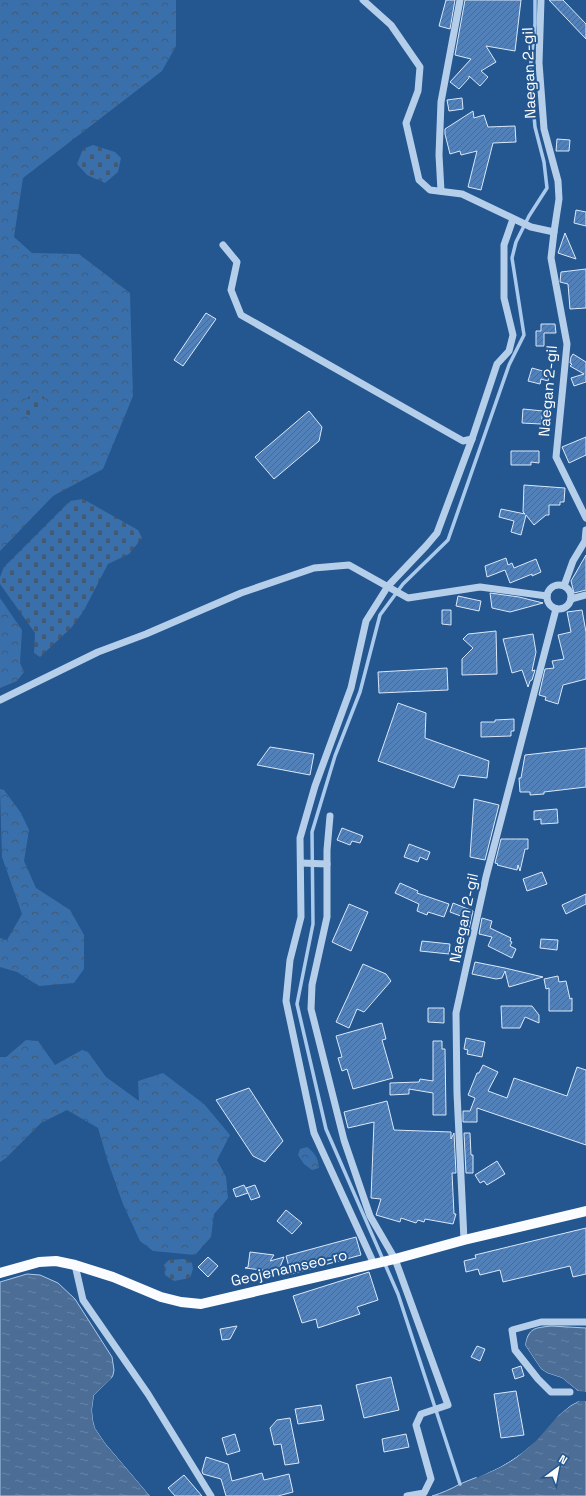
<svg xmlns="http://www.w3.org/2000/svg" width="586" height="1496" font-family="'Space Grotesk',sans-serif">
  <defs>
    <pattern id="forest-crowns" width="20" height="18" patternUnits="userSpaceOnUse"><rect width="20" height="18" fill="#3970ac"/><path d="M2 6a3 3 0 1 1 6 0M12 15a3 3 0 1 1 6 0" fill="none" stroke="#445a72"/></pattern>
    <pattern id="cemetery-stones" width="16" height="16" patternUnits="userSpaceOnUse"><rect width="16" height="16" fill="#3970ac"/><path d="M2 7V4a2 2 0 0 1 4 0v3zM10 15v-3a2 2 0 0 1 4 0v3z" fill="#445a72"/></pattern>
    <pattern id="water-ripples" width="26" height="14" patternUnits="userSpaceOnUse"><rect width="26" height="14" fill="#4c6e96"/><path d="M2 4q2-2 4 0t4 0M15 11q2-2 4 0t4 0" fill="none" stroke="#6784a6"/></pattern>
    <pattern id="building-hatch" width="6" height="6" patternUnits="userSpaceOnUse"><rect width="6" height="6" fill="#5181b8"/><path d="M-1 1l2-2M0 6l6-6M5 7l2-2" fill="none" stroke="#4f6987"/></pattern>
  </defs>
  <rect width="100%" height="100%" fill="#24568f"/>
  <g fill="url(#forest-crowns)">
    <path d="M0,0H176V46L162,71L23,178L14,237L32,253L79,254L130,293L133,396L103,469L53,496L0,551Z"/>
    <path d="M0,598L22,630L20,663L24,672L17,681L0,688Z"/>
    <path d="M0,789L4,790L21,813L29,830L24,861L36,888L70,910L84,935V969L74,983L39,986L17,972L0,967V938L7,940L22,914L2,857Z"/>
    <path d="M26,1040L38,1041L55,1065L82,1050L88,1052L106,1077L139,1101L138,1081L163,1073L204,1104L230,1135L217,1160L226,1177L228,1198L214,1214L211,1237L195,1255L153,1251L140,1241L123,1204L108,1162L98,1128L67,1110L41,1123L6,1158L0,1162V1057H6Z"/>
    <path d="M307,1147C315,1153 318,1158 319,1168L312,1170L304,1164L298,1155L300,1149Z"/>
  </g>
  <g fill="url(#cemetery-stones)">
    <path d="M93,145L115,152L121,158L118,172L105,183L87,175L77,164L83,149Z"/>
    <path d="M36,392L44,397L47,404L38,415L31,418L24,412C23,401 27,396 36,392Z"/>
    <path d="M83,499L138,530L142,538L129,554L108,564L83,612L71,628L40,657L34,653L35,633L0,584V577L4,567L70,501Z"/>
    <path d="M184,1259L192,1263L193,1269L190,1278L174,1281L165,1275L164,1265L169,1260Z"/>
  </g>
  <g fill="url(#water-ripples)" stroke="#a9caec">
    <path d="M27,1274L40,1275L58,1283L75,1299L112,1357L114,1370L113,1375L111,1379L94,1395L92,1410L93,1420L95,1428L105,1443L150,1496H0V1282Z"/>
    <path d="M551,1326L586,1328V1496H432C442,1493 451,1489 460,1484C481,1475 505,1468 523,1452C542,1436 556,1412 579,1401L578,1391L562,1378L547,1373L541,1369L525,1345C529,1328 534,1328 551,1326Z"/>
  </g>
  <g fill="#24568f">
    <path d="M525,1334L527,1335L525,1345L541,1369L547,1373L562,1378L578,1391L586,1392V1401H579L571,1405L559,1415L536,1441L522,1453L500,1467L477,1478L476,1476L499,1465L521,1451L535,1439L557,1414L570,1403L577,1399L576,1392L566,1383L561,1379L546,1375L540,1371L533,1362L523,1346Z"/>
    <path d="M116,1374L112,1381L96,1396L94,1410L95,1419L97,1427L107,1442L152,1496H150L105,1443L95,1428L93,1420L92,1410L94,1395Z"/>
  </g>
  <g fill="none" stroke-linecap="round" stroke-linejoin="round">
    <path stroke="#a9caec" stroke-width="3.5" d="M460,1484L398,1294L326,1129L297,1004L313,924L312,832L335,756L360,692L380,615L403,584L448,540L509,365L524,335L512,258L516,242L529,216L547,188L544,162L535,127L530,71L535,24V0"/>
  </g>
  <g fill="url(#building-hatch)" stroke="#dae8f9">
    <path d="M446,0H455L450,29L439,26Z"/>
    <path d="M465,0H521L515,51L486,46L496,62L481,71L488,77L480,86L469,76V78L459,89L450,82L471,59L455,55Z"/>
    <path d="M549,0H563L586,24V39Z"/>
    <path d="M462,98L463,109L449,111L447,100Z"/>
    <path d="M473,111L474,118L484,115L488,127L515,126L516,142L493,143L481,190L468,187L477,151L461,155L460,151L450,154L445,134V129Z"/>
    <path d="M557,139L570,140L569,151H556Z"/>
    <path d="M576,210L586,212V226L574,223Z"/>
    <path d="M565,233L576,259L558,253Z"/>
    <path d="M586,269V308L570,309L568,284L560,282L561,272Z"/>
    <path d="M206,313L216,319L183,366L174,360Z"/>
    <path d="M541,324H555L556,333H544V346H536V331H541Z"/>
    <path d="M573,354L586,362V382L574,386L571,378L584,374L570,366L572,364L570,363L571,357Z"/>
    <path d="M532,368L550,373L548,381L541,379L540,384L528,381Z"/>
    <path d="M523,409L543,411L541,424L522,423Z"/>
    <path d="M309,411L322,427L319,441L274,479L255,457Z"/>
    <path d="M586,437V455L569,463L562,447Z"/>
    <path d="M511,451H539V463L531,462V465H511Z"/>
    <path d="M524,485L565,488L564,502H560V505H549V515H546L534,525L526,515L521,535L511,532L514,521L499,517L501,509L525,514L523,512Z"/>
    <path d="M586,555V590L574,593L571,581Z"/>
    <path d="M506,558L508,565L512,563L514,568L536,559L541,572L532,576V574L510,583L505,570L487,577L485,566Z"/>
    <path d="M490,593L519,597L543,603L510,612L492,608Z"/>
    <path d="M458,596L481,601L479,611L456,606Z"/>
    <path d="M442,610H451V625L442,624Z"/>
    <path d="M582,610L586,632V679L563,685L558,704L545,700L546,697L539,695L545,669L554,668L552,661L564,659L558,635L571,632L567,612Z"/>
    <path d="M496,631L497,674L462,675V659L473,648L463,639L468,634Z"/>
    <path d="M533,634L536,652L532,671L535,670L532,680L530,681L528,687L522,670L512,673L503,639Z"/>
    <path d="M447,668L448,690L379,693L378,672Z"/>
    <path d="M398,703L426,713L425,738L489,761L487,778L459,775L454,788L378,761Z"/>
    <path d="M514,719V731H511V736L481,737V722H495V720Z"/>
    <path d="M270,747L314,754L310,775L257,765Z"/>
    <path d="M586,748V787L544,792V794L530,795V792H520L519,778H521L525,755Z"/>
    <path d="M474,799L499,805L485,860L470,857Z"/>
    <path d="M557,809L558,823L541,824V819L534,820V811Z"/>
    <path d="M342,828L363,836L360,843L352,841L350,845L337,840Z"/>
    <path d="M501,839H528V849H525L520,871L518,865L517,870L497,865L498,864L495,863Z"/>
    <path d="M409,844L430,852L427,860L420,857L418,862L404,857Z"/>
    <path d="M542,872L547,884L527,891L523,879Z"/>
    <path d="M400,883L418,891L417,893L449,904L444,917L428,912L427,915L417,911L419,904L395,893Z"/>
    <path d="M586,894V904L566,914L562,905Z"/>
    <path d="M453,903L473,911L469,929L463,927L466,918L450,912Z"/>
    <path d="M349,904L368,912L351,951L332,942Z"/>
    <path d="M482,918L492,921L490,928L511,938L510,941L512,942L510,946L516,949L512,958L488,946L492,937L479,934Z"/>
    <path d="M541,939L558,940L557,950L540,948Z"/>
    <path d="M422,941L450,944L449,954L420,951Z"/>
    <path d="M475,962L505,968L543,977L509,987L505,971L502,978L496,979L472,974Z"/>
    <path d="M363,964L386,974L391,981L364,1012L357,1009L349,1028L336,1022Z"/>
    <path d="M558,976L559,982L566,981L570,999L572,998V1011H549V988L546,989L544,979Z"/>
    <path d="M501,1006H532L539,1015V1023L525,1017L520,1028H502Z"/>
    <path d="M428,1008H444V1023L428,1022Z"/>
    <path d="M382,1023L386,1039L382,1040L393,1078L353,1089L347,1069L342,1071L338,1058L342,1057L336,1036Z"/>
    <path d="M466,1038L485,1042L482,1057L467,1054L468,1050L464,1049Z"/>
    <path d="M433,1041H442V1049H445L446,1115H433V1093L409,1089V1094L390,1095V1083L419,1082L420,1079L433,1081Z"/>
    <path d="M483,1065L498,1072L488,1091L507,1098L514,1078L567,1096L577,1067L586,1070V1145L477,1108V1122H463V1111H470L475,1098L468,1095L477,1073H479Z"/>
    <path d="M249,1088L283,1141L265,1162L253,1156L216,1100Z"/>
    <path d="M387,1101L394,1130L451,1132V1139L454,1133L456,1173H452L454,1214H456L453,1224L425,1219L424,1222L418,1220L416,1223L401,1218L400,1222L376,1215L381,1199L371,1198L374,1122L348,1128L344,1112Z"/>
    <path d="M464,1133H470L471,1155H473V1173H466Z"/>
    <path d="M497,1161L505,1174L487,1185L484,1181L480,1183L475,1175Z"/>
    <path d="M244,1185L248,1193L236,1197L233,1189Z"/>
    <path d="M255,1185L260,1197L251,1200L246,1188Z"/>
    <path d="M286,1210L302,1223L292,1234L277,1221Z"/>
    <path d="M586,1228V1274L573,1277L570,1266L503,1282L500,1270L480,1275L478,1269L466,1272L464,1261L476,1258L475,1255Z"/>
    <path d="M356,1237L361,1255L291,1274L286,1256Z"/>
    <path d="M250,1252L274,1255L270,1261L284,1257L278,1272L245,1268L248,1267Z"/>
    <path d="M208,1257L218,1266L208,1277L198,1267Z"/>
    <path d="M369,1272L378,1300L357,1307L360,1314L318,1328L316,1319L302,1323L293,1296Z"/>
    <path d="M237,1326L230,1339L222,1340L220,1329Z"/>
    <path d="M477,1346L485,1349L480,1361L471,1357Z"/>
    <path d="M521,1366L524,1376L515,1379L512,1369Z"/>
    <path d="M391,1377L399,1410L364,1418L356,1385Z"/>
    <path d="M516,1391L524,1435L501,1438L494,1394Z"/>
    <path d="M321,1405L324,1420L298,1424L295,1409Z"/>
    <path d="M290,1418L299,1463L285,1465L281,1444L274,1445L270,1428L277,1420Z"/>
    <path d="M235,1434L240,1451L227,1455L222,1438Z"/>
    <path d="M406,1434L409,1447L384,1452L382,1439Z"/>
    <path d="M206,1457L228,1464L232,1481L262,1473L264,1480L289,1474L293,1492L278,1496H226L221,1479L203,1474L202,1471Z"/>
    <path d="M184,1475L202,1496H175L168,1488Z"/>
  </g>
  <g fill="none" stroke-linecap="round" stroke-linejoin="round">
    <g stroke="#b5cfeb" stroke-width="7">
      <path d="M363,0L391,25L420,67L418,91L406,123L419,180L430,190L462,194L531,227L554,232"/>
      <path d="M541,0L539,63L544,129L558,181L559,199L554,232L551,258L567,344L556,457L586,518"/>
      <path d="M441,191L439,155L441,102L460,0"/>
      <path d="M223,245L237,262L231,290L241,315L463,441L472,439"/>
      <circle cx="559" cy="597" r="12"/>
      <path d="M564,586L573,561L585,541L586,530"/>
      <path d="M571,599L586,595"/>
      <path d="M0,700L98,652L146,634L241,593L314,568L349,565L408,598L480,587L547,596"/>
      <path d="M330,816L327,850V917L312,985L311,1009L344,1140L370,1216L395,1259L448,1405L421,1414L416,1425L431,1479L424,1493L407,1496"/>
      <path d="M301,863L327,864"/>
      <path d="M464,1240L457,1093L456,1013L486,877L556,609"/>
      <path d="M374,1264L314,1133L286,1001L290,960L301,917L300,838L315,786L351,688L366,621L388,586L426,546L437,533L472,439L497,364L509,351L513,335L504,298V245L513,219"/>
      <path d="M75,1265L83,1300L148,1394L211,1496"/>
      <path d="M570,1392H551L538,1379L515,1350L512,1330L541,1322H586"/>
    </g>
    <path stroke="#fafcff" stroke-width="10" d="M0,1273L39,1262L56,1261L75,1265L113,1277L161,1297L181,1302L201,1304L395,1259L464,1240L586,1211"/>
  </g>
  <g text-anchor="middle" stroke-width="4" stroke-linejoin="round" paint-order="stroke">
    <g font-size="15" fill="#fff" stroke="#24568f">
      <text transform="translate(529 73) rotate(-92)" y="5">Naegan 2-gil</text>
      <text transform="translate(548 391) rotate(-85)" y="5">Naegan 2-gil</text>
      <text transform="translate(464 918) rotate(-78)" y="5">Naegan 2-gil</text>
      <text transform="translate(289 1268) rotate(-13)" y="5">Geojenamseo-ro</text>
    </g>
  </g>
  <g transform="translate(558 1468) rotate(32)" stroke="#24568f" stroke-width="3" paint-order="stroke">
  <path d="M0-3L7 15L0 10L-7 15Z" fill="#ffffff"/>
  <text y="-6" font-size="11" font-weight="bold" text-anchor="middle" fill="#ffffff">N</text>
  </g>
</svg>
